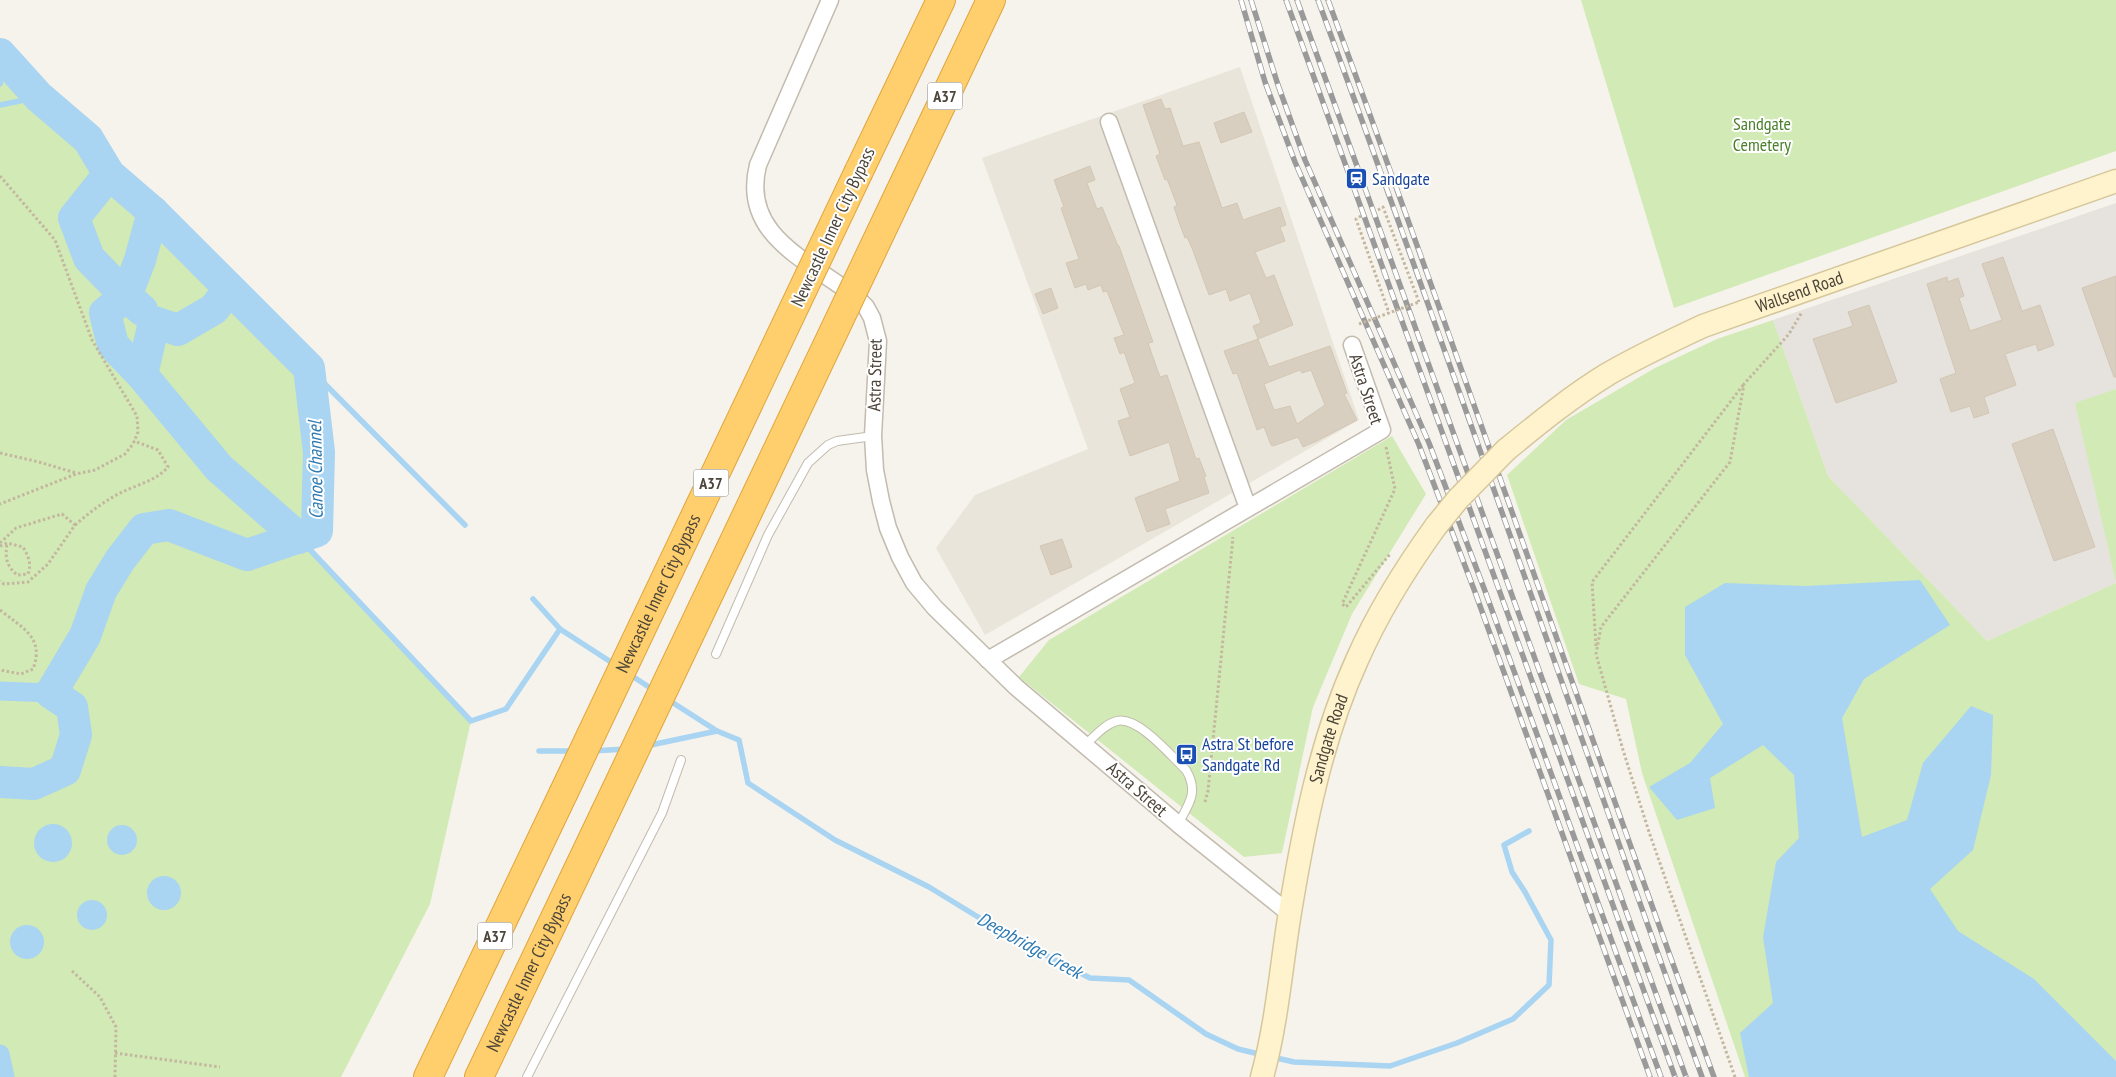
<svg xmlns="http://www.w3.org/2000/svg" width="2116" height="1077" font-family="'PT Sans Narrow',sans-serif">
  <rect width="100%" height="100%" fill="#f6f3ec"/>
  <path fill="#eae5da" d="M1240,67L1359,420L985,635L936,548L975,495L1088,449L982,158Z"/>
  <path fill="#e6e2dd" d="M2116,203V389L2076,404L2116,583L1987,641L1828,476L1773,320Z"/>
  <g fill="#d2eab5">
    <path d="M1581,0H2116V151L1674,308Z"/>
    <path d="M0,54L39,97L88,139L109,175L153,212L309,368L319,452L317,531L299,538L471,721L430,904L341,1077H0Z"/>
    <path d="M1773,320L1828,476L1987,641L2116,583L2075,403L2116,389V1077H1745L1642,773L1626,699L1579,684L1507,475L1566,420L1655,368L1717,339Z"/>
    <path d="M1392,436L1426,494L1352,614L1313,707L1282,853L1244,857L1019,677L1049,640Z"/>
  </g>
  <g fill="#a9d4f2">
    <path d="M1920,580L1950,625L1864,679L1842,718L1862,837L1907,820L1923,763L1971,706L1993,715L1991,775L1973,850L1930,889L1958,931L2034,979L2116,1061V1077H1749L1740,1033L1773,1003L1763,937L1776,862L1799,838L1794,775L1763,745L1710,778L1715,808L1677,820L1649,787L1690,763L1723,724L1685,655V607L1725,583L1806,586Z"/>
    <circle cx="53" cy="843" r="19"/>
    <circle cx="122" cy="840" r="15"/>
    <circle cx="164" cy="893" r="17"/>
    <circle cx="92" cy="915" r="15"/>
    <circle cx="27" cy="942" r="17"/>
  </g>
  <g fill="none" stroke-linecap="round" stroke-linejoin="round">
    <g stroke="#a9d4f2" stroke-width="5.5">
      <path d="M0,84L7,61"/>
      <path d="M0,105L39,97"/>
      <path d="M309,368L465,525"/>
      <path d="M299,538L471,721L506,709L560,629L617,666"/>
      <path d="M533,599L560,629"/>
      <path d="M629,674L655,691"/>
      <path d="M717,731L739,740L748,783L835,840L929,887L1014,939L1090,978L1129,980L1206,1034L1238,1049L1263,1055"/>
      <path d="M646,746L717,731L667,699"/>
      <path d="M539,751H574"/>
      <path d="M591,751L627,749"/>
      <path d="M1272,1057L1294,1062L1390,1066L1457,1043L1513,1019L1549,985L1551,940L1525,892L1512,872L1504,845L1529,831"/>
    </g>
    <g stroke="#a9d4f2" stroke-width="19">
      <path d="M0,691L51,693"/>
      <path d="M0,1054L5,1077"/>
    </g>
    <g stroke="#a9d4f2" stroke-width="32">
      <path d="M0,54L39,97L88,139L109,174L153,212L309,368L319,452L317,531L247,555L169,525L144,529L120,560L101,591L85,636L51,693L72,707L76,735L65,770L34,784L0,782"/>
      <path d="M109,174L74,218L89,258L126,296L140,260L153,212"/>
      <path d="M229,289L214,309L178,330L154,322L142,375L219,468L299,538"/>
      <path d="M142,375L113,345L105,313L126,296L142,310"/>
    </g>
  </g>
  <g fill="#d8cfc1" stroke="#d3c7b4" fill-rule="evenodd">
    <path d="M1161,99L1165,109L1170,108L1183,146L1199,142L1222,208L1237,203L1243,220L1280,207L1286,225L1280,227L1285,241L1255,252L1266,278L1274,275L1293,325L1258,339L1269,367L1330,346L1347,393L1344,394L1357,420L1317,441L1303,447L1298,437L1273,446L1271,445L1264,427L1257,430L1237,373L1233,374L1224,351L1258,339L1253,326L1261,323L1250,293L1230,301L1226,289L1209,295L1192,248L1187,237L1185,238L1180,225L1174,207L1177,205L1167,179L1165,180L1156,156L1160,154L1143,105ZM1300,370L1302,373L1311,370L1325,405L1297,424L1290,406L1274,410L1264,384Z"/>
    <path d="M1244,112L1252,132L1221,143L1214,123Z"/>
    <path d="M1090,166L1095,180L1087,183L1097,209L1102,207L1118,246H1119L1153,342L1148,343L1160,377L1167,375L1196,459L1199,458L1206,476L1204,477L1209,493L1165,509L1170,524L1147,532L1135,498L1180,481L1169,442L1130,456L1118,421L1130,417L1120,389L1135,383L1124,352L1120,354L1114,338L1124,335L1107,291L1103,292L1101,285L1088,290L1086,284L1075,288L1066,263L1079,259L1061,208L1064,207L1054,180Z"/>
    <path d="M2003,257L2022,311L2040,305L2054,345L2038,351L2036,344L2005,354L2016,385L1984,397L1989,413L1974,418L1970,406L1951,412L1940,379L1956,373L1927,284L1947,277L1948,282L1958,278L1964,296L1959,298L1970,331L2002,320L1982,264Z"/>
    <path d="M2116,276V377H2114L2082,288Z"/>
    <path d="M1051,288L1058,308L1043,314L1035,294Z"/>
    <path d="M1869,305L1897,382L1836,403L1813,339L1853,326L1848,312Z"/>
    <path d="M2053,429L2095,547L2054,561L2012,444Z"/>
    <path d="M1062,539L1072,567L1051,575L1040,546Z"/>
  </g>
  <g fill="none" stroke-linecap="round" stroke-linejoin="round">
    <defs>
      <g id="service">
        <path d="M716,654L768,535L808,463L828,445L837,441L873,436"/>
        <path d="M1086,744C1095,736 1105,724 1117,721C1138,716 1171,756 1186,770C1199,792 1189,804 1178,824"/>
        <path d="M527,1077L662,813L681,760"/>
      </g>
      <g id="minor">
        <path d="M830,0L758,165C740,237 811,261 857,298L866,307L872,318L878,341L873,436L875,470L881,501L888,528L900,557L914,583L935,608L1016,687L1178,824L1290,914"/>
        <path d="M1109,122L1248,508"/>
        <path d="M988,660L1382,430L1352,345"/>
      </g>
      <g id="secondary">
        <path id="s1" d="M1506,450C1539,423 1572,396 1608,374C1639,356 1671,341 1703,326L2116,181"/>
        <path id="s2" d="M1262,1077C1277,1023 1281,967 1290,912C1304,827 1321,739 1357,660C1378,612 1405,569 1436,526"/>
      </g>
      <g id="motorway">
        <path d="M859,171L941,0"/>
        <path d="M900,192L991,0"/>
        <path d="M428,1077L563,794"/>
        <path id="s3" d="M479,1077L604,815"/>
      </g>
    </defs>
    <use href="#service" stroke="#c2bbae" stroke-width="10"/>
    <use href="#minor" stroke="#c2bbae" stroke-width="19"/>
    <use href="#secondary" stroke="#d6c79b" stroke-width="25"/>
    <use href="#motorway" stroke="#e0a43c" stroke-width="30"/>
    <g stroke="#c4b79f" stroke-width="3" stroke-dasharray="2.5 2.5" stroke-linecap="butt">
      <path d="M0,176L55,240L92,340L137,416L138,432L133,444L125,454L95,470L76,474L0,504"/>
      <path d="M1378,210L1383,207L1419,302"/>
      <path d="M1361,216L1356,219L1389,313"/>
      <path d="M1386,447L1395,489L1342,604L1346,607L1391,553"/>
      <path d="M0,453L39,462L76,473"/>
      <path d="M75,525C89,513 103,502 120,493C136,485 156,481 168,467L158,450L134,441"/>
      <path d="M0,543L16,528L62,514L75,525L48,564L28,582L4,584L0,581"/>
      <path d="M0,546L7,543L23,547C28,556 32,563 28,574L17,575C6,565 5,558 7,543"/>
      <path d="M0,610C22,628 45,637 33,669L21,674L0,670"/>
      <path d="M1596,646L1592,582L1744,384"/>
      <path d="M1205,802L1208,791L1233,537"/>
      <path d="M72,971L100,997L116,1027L115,1077"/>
      <path d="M115,1053L220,1067"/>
      <path d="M1735,1077L1649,832L1623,750L1596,654L1601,627L1730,462L1744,384L1789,334L1802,312"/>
    </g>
    <use href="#service" stroke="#fff" stroke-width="8"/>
    <use href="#minor" stroke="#fff" stroke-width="16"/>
    <use href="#secondary" stroke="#fff3cd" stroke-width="22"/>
    <use href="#motorway" stroke="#ffcf6e" stroke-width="28"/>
    <defs>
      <g id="rail">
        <path d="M1241,0L1265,82L1295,162L1419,445L1475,592L1650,1077"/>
        <path d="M1251,0L1278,85L1305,160L1429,443L1485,591L1661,1077"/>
        <path d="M1286,0L1675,1077"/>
        <path d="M1297,0L1686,1077"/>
        <path d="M1318,0C1450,358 1573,718 1702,1077"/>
        <path d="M1328,0C1460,358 1583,719 1714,1077"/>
      </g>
    </defs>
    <use href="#rail" stroke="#9a9a9a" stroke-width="5.5"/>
    <use href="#rail" stroke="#fff" stroke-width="4" stroke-dasharray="11" stroke-linecap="butt"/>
    <defs>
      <path id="secondary-bridge" d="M1436,526L1458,499L1506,450"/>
      <g id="motorway-bridge">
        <path id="s4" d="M563,794L859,171"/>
        <path d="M604,815L900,192"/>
      </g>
    </defs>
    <use href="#secondary-bridge" stroke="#d6c79b" stroke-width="25" stroke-linecap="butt"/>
    <use href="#motorway-bridge" stroke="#e0a43c" stroke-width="30" stroke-linecap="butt"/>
    <path stroke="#c4b79f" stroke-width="3" stroke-dasharray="2.5 2.5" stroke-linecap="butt" d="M1359,324L1419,302"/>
    <use href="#secondary-bridge" stroke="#fff3cd" stroke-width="22"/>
    <use href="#motorway-bridge" stroke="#ffcf6e" stroke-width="28"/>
  </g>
  <defs>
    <symbol id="station-square" viewBox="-11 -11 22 22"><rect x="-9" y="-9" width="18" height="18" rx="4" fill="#1a4fb4" stroke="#fff"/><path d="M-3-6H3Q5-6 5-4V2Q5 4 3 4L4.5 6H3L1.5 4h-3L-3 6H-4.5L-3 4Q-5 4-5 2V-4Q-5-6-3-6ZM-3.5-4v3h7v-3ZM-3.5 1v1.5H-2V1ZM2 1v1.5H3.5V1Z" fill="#fff"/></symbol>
    <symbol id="bus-square" viewBox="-11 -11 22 22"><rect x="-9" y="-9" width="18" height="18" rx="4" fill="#1a4fb4" stroke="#fff"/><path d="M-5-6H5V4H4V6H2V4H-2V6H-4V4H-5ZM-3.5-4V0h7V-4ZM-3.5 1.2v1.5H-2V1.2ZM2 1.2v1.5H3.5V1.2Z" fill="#fff"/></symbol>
  </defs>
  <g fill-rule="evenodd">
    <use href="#station-square" x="1344" y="166" width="25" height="25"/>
    <use href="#bus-square" x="1174" y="742" width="25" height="25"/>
  </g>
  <g text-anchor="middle" stroke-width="4" stroke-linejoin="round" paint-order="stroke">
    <g fill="#fff" stroke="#817c74" stroke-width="1">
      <rect x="927.5" y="82.5" width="35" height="27" rx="4"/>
      <rect x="693.5" y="469.5" width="35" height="27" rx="4"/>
      <rect x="477.5" y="922.5" width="35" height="27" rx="4"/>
    </g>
    <g font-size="16" font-weight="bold" fill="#4b4439">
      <text x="945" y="102">A37</text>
      <text x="711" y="489">A37</text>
      <text x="495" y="942">A37</text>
    </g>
    <g font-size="18" fill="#4a7f2a" stroke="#fff">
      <text x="1762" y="130">Sandgate<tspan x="1762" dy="21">Cemetery</tspan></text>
    </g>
    <g font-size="18" fill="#164399" stroke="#fff" text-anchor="start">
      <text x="1372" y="185">Sandgate</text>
      <text x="1202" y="750">Astra St before<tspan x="1202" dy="21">Sandgate Rd</tspan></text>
    </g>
    <g font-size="18" fill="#4b4439" stroke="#fff">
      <text transform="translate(833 227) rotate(-65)" y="6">Newcastle Inner City Bypass</text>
      <text dy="6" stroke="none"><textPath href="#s1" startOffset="336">Wallsend Road</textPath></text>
      <text transform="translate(875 375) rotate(-89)" y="6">Astra Street</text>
      <text transform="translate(1366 389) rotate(72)" y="6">Astra Street</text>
      <text dy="6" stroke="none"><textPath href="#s4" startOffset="222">Newcastle Inner City Bypass</textPath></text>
      <text dy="6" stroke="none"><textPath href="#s2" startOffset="345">Sandgate Road</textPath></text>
      <text transform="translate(1137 789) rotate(41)" y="6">Astra Street</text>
      <text dy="6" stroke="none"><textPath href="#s3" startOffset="116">Newcastle Inner City Bypass</textPath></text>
    </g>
    <g font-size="19" font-style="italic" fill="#2e7ab2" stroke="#fff">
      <text transform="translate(315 470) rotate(-91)" y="7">Canoe Channel</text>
      <text transform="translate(1030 945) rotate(29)" y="7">Deepbridge Creek</text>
    </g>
  </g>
</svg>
